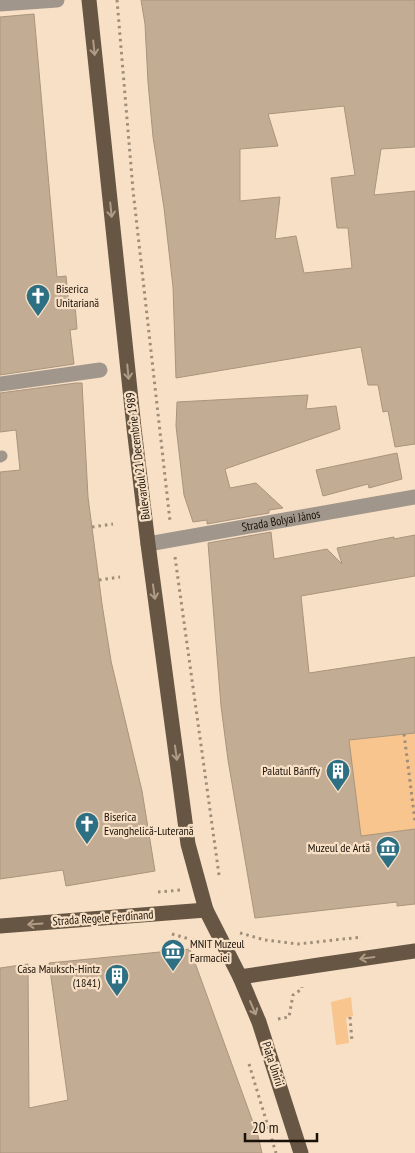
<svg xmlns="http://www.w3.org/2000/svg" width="415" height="1153" font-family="'PT Sans Narrow',sans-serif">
  <rect width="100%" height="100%" fill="#f8e0c6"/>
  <g fill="#f7c58d">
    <path d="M415,733V829L361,836L349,740Z"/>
    <path d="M351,997L353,1016L346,1018L349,1043L336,1045L331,1002Z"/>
  </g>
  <g fill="#c3ac94" stroke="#aa947c" fill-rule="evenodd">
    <path d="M141,0H415V147L381,149L374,195L415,191V444L395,447L388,411L383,412L378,385H368L361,347L176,378L173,287L164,208L153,137L148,82L145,24ZM344,106L355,175L331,178L337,228H348L352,268L304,273L296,236L275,239L280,197L240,201V149L278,146L268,114Z"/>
    <path d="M34,14L57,277L66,276L69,306L75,305L77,329L70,330L74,364L0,375V17Z"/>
    <path d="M76,383H82L88,497L102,604L111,661L142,791L155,871L66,886L63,870L0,879V472L20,470L16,430L0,432V393Z"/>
    <path d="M308,395L306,409L336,406L340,429L225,469L230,488L256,483L283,508L269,510V513L207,524V520L193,522L184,495L176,426L177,402Z"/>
    <path d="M397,453L402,479L369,488L368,484L323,496L316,470Z"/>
    <path d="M271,532L274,559L327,549L342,564L337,548L394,537V539L415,535V576L301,596L309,673L415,657V733L349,740L361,836L415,829V904L397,906V902L255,918L228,760L221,706L208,543Z"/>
    <path d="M190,949L258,1136L262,1153H0V968L28,964L29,1108L68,1100L49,963Z"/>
  </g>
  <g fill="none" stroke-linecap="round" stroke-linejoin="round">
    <g stroke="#9e8d79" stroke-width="3" stroke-dasharray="2.5 4" stroke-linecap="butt">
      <path d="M117,0L133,190L170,521"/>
      <path d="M92,527L113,524"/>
      <path d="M175,557L219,875"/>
      <path d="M99,580L120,577"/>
      <path d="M404,734L415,821"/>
      <path d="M158,892L181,890"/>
      <path d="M240,933L265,940L298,944L362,937"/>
      <path d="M172,934L200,942"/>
      <path d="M350,1017L352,1042"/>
      <path d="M278,1019L289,1017L293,995L302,989V987"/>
      <path d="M249,1064L276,1153"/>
    </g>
    <path stroke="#a0968b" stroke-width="11" d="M0,457L2,456"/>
    <g stroke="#a0968b" stroke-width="15">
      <path d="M0,4L57,0"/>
      <path d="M0,384L100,370"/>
      <path id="s1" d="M148,544L415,497"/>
    </g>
    <g stroke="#675643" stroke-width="15">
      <path d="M89,0L134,428L148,544L188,844L206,910L240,977L259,1022L301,1153"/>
      <path d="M0,926L206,910"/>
      <path d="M240,977L319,965L415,951"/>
    </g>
  </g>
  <defs><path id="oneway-shaft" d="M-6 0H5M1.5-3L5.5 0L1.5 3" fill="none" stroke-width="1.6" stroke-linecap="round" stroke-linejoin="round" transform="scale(1.25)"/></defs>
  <g stroke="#b09b84">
    <use href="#oneway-shaft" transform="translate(94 48) rotate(84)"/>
    <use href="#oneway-shaft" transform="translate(111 210) rotate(84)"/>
    <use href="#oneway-shaft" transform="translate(128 372) rotate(84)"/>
    <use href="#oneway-shaft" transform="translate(154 592) rotate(82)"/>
    <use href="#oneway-shaft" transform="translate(176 753) rotate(82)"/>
    <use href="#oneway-shaft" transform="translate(35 924) rotate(176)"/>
    <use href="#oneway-shaft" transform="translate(367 958) rotate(172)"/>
    <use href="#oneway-shaft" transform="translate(253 1008) rotate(67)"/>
  </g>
  <defs>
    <symbol id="church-pin" viewBox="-11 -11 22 30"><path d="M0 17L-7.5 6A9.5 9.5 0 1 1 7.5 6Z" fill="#2e7083" stroke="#f8e0c6"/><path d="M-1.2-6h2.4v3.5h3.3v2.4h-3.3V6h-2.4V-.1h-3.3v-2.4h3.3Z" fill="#fff"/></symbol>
    <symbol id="building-pin" viewBox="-11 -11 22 30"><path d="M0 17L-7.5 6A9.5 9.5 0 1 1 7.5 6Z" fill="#2e7083" stroke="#f8e0c6"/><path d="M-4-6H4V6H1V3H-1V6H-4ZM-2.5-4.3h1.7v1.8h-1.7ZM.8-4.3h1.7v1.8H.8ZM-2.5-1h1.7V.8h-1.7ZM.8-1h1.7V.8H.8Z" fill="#fff"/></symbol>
    <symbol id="museum-pin" viewBox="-11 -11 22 30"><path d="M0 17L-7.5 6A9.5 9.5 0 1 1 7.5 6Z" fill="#2e7083" stroke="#f8e0c6"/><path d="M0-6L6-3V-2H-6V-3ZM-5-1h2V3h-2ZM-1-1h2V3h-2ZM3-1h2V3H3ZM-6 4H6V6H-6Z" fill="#fff"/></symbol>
  </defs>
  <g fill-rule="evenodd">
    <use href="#church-pin" x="24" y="282" width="28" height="38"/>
    <use href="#building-pin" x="324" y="757" width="28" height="38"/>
    <use href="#church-pin" x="73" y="810" width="28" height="38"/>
    <use href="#museum-pin" x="374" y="834" width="28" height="38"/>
    <use href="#museum-pin" x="159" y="937" width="28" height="38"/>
    <use href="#building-pin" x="103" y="962" width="28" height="38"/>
  </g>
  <g text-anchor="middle" stroke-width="4.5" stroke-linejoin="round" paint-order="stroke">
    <g font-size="12" fill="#1a1208" stroke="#f8e0c6" text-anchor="start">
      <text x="56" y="293">Biserica<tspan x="56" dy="14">Unitariană</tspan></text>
      <text x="320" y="775" text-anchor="end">Palatul Bánffy</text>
      <text x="104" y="821">Biserica<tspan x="104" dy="14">Evanghelică-Luterană</tspan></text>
      <text x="370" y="852" text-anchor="end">Muzeul de Artă</text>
      <text x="190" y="948">MNIT Muzeul<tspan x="190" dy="14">Farmaciei</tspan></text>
      <text x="100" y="973" text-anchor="end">Casa Mauksch-Hintz<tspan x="100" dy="14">(1841)</tspan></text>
    </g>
    <g font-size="12" fill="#1a1208" stroke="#f8e0c6">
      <text transform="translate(138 456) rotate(-97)" y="4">Bulevardul 21 Decembrie 1989</text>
      <text dy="4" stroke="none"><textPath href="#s1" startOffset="135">Strada Bolyai János</textPath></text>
      <text transform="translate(103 918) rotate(-4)" y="4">Strada Regele Ferdinand</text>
      <text transform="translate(273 1064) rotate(72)" y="4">Piața Unirii</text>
    </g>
  </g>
  <path d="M245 1133v8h72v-8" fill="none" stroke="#1a1208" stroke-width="2.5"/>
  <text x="252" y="1133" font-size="15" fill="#1a1208" stroke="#f8e0c6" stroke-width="4" paint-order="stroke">20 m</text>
</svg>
